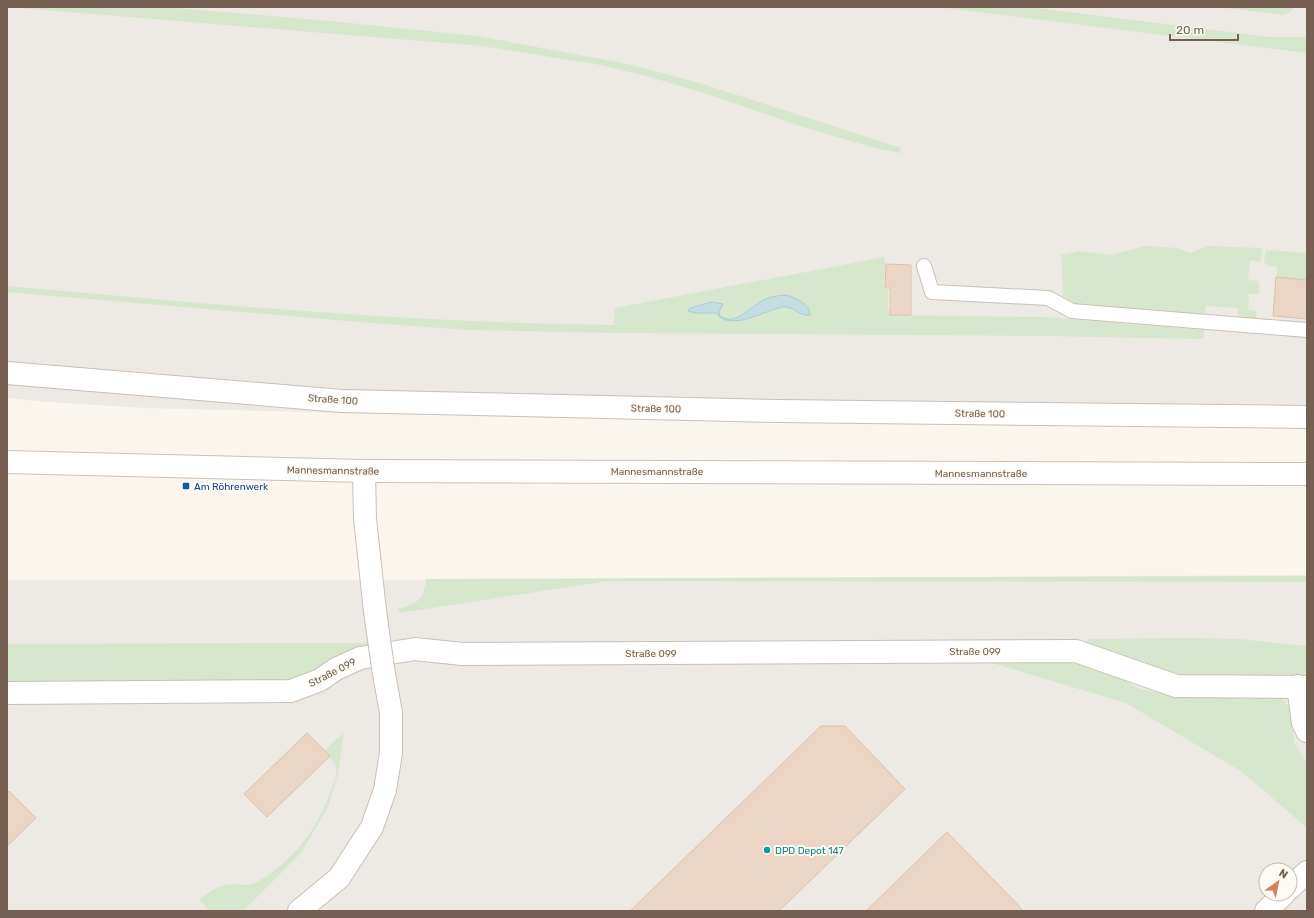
<svg xmlns="http://www.w3.org/2000/svg" width="1314" height="918" font-family="Rubik,sans-serif">
  <rect width="100%" height="100%" fill="#fbf6ed"/>
  <g fill="#ede9e5" fill-rule="evenodd">
    <path d="M7,7H1307V427L384,414L145,408L47,402L7,398Z"/>
    <path d="M1307,575V911H7V580H356ZM1266,870H1290V894H1266Z"/>
  </g>
  <g fill="#d7e7cd">
    <path d="M7,7H164L330,21L477,36L628,64L703,84L901,148L900,153L878,149L803,127L704,93L646,76L600,65L482,46Z"/>
    <path d="M937,7H1029L1270,37H1307V53Z"/>
    <path d="M1217,7H1294L1293,10L1284,15Z"/>
    <path d="M1145,246L1177,248L1190,253L1208,246L1262,248L1261,262L1250,260L1248,280L1259,281V294H1249L1248,310L1257,311L1256,319L1238,317V308L1206,306L1205,315L1073,304L1063,296L1062,259L1060,255L1079,251L1111,255Z"/>
    <path d="M1266,250L1307,253V280L1276,277L1277,267L1268,266V264L1264,263Z"/>
    <path d="M885,257L884,289L888,290V310H890V315L1045,317L1204,330L1203,339L1047,336L614,333L470,330L383,324L7,292V286C209,304 411,323 614,325L615,308Z"/>
    <path d="M1307,576V582L608,581L399,613L398,609C417,603 424,601 426,579H428Z"/>
    <path d="M1187,638L1239,639L1307,646V676H1181L1086,643L1087,639Z"/>
    <path d="M249,643H431L346,657L284,681L7,682V644Z"/>
    <path d="M1075,659L1126,676L1132,685L1141,689L1172,695H1280L1290,708L1295,744L1307,763V828L1242,772L1126,703L982,660Z"/>
    <path d="M344,732L338,774L328,807L301,853L243,911H210L199,900C210,891 219,884 234,884C243,884 249,887 257,882C293,861 317,830 330,792C333,784 337,777 336,768C335,762 329,755 324,751Z"/>
  </g>
  <path fill="#c3dde3" stroke="#abccd3" d="M784,295C794,296 810,304 810,315C801,318 793,305 782,307C764,311 730,332 716,313H695L688,311L690,308L712,302L723,304L719,312L720,316C735,327 750,307 762,301C769,297 776,296 784,295Z"/>
  <g fill="#ebd6c6" stroke="#dec0aa">
    <path d="M886,264L911,265V315H890V288H885Z"/>
    <path d="M1276,277L1307,280V319L1273,316Z"/>
    <path d="M821,726H845L905,789L779,911H630Z"/>
    <path d="M307,733L330,756L267,817L244,794Z"/>
    <path d="M9,791L36,818L7,846V794Z"/>
    <path d="M947,832L1024,911H866Z"/>
  </g>
  <g fill="none" stroke-linecap="round" stroke-linejoin="round">
    <defs>
      <path id="lane" d="M924,266L932,292L1048,298L1072,311L1307,330"/>
      <g id="street">
        <path d="M7,373L342,401L777,411L1307,417"/>
        <path d="M364,471L365,519L375,611"/>
        <path d="M1298,686L1303,723L1307,731"/>
        <path d="M7,693L291,691L320,680L336,669L360,658L415,649L462,654L1076,651L1176,686L1307,687"/>
        <path d="M1290,888L1307,872"/>
        <path d="M299,911L339,878L372,827L385,790L391,753V713L383,668"/>
        <path d="M1266,911L1284,894"/>
      </g>
      <path id="secondary" d="M7,462L364,471L1307,474"/>
    </defs>
    <use href="#lane" stroke="#ccbfb4" stroke-width="16"/>
    <use href="#street" stroke="#ccbfb4" stroke-width="24"/>
    <use href="#secondary" stroke="#cec0b2" stroke-width="24"/>
    <use href="#lane" stroke="#fff" stroke-width="14"/>
    <use href="#street" stroke="#fff" stroke-width="22"/>
    <use href="#secondary" stroke="#fff" stroke-width="22"/>
    <defs>
      <path id="street-bridge" d="M375,611L383,668"/>
    </defs>
    <use href="#street-bridge" stroke="#ccbfb4" stroke-width="24" stroke-linecap="butt"/>
    <use href="#street-bridge" stroke="#fff" stroke-width="22"/>
  </g>
  <rect fill="#1a4fb4" stroke="#fdfaf4" stroke-width="1.5" x="182" y="482" width="8" height="8" rx="2"/>
  <circle fill="#0f9aa8" stroke="#fdfaf4" stroke-width="1.5" cx="767" cy="850" r="4"/>
  <g text-anchor="middle" stroke-width="4" stroke-linejoin="round" paint-order="stroke">
    <g font-size="10" fill="#745f52" stroke="#fdfaf4">
      <text transform="translate(333 399) rotate(4)" y="4">Straße 100</text>
      <text transform="translate(656 408) rotate(1)" y="4">Straße 100</text>
      <text transform="translate(980 413) rotate(1)" y="4">Straße 100</text>
      <text transform="translate(333 470) rotate(1)" y="4">Mannesmannstraße</text>
      <text x="657" y="475">Mannesmannstraße</text>
      <text x="981" y="477">Mannesmannstraße</text>
      <text x="975" y="655">Straße 099</text>
      <text x="651" y="657">Straße 099</text>
      <text transform="translate(332 672) rotate(-27)" y="4">Straße 099</text>
    </g>
    <g font-size="10" fill="#164399" stroke="#fdfaf4" text-anchor="start">
      <text x="194" y="490">Am Röhrenwerk</text>
    </g>
    <g font-size="10" fill="#0d838f" stroke="#fdfaf4" text-anchor="start">
      <text x="775" y="854">DPD Depot 147</text>
    </g>
  </g>
  <rect width="1314" height="918" fill="none" stroke="#745f52" stroke-width="16"/>
  <g transform="translate(1278 882) rotate(33)"><circle r="19" fill="#fdfaf4" stroke="#c6bcb3"/>
  <path d="M0-3L7 15L0 10L-7 15Z" fill="#d58062"/>
  <text y="-6" font-size="11" font-weight="bold" text-anchor="middle" fill="#745f52">N</text>
  </g>
  <path d="M1170 34v6h68v-6" fill="none" stroke="#745f52" stroke-width="2"/>
  <text x="1176" y="34" font-size="12" fill="#745f52" stroke="#fdfaf4" stroke-width="3" paint-order="stroke">20 m</text>
</svg>
